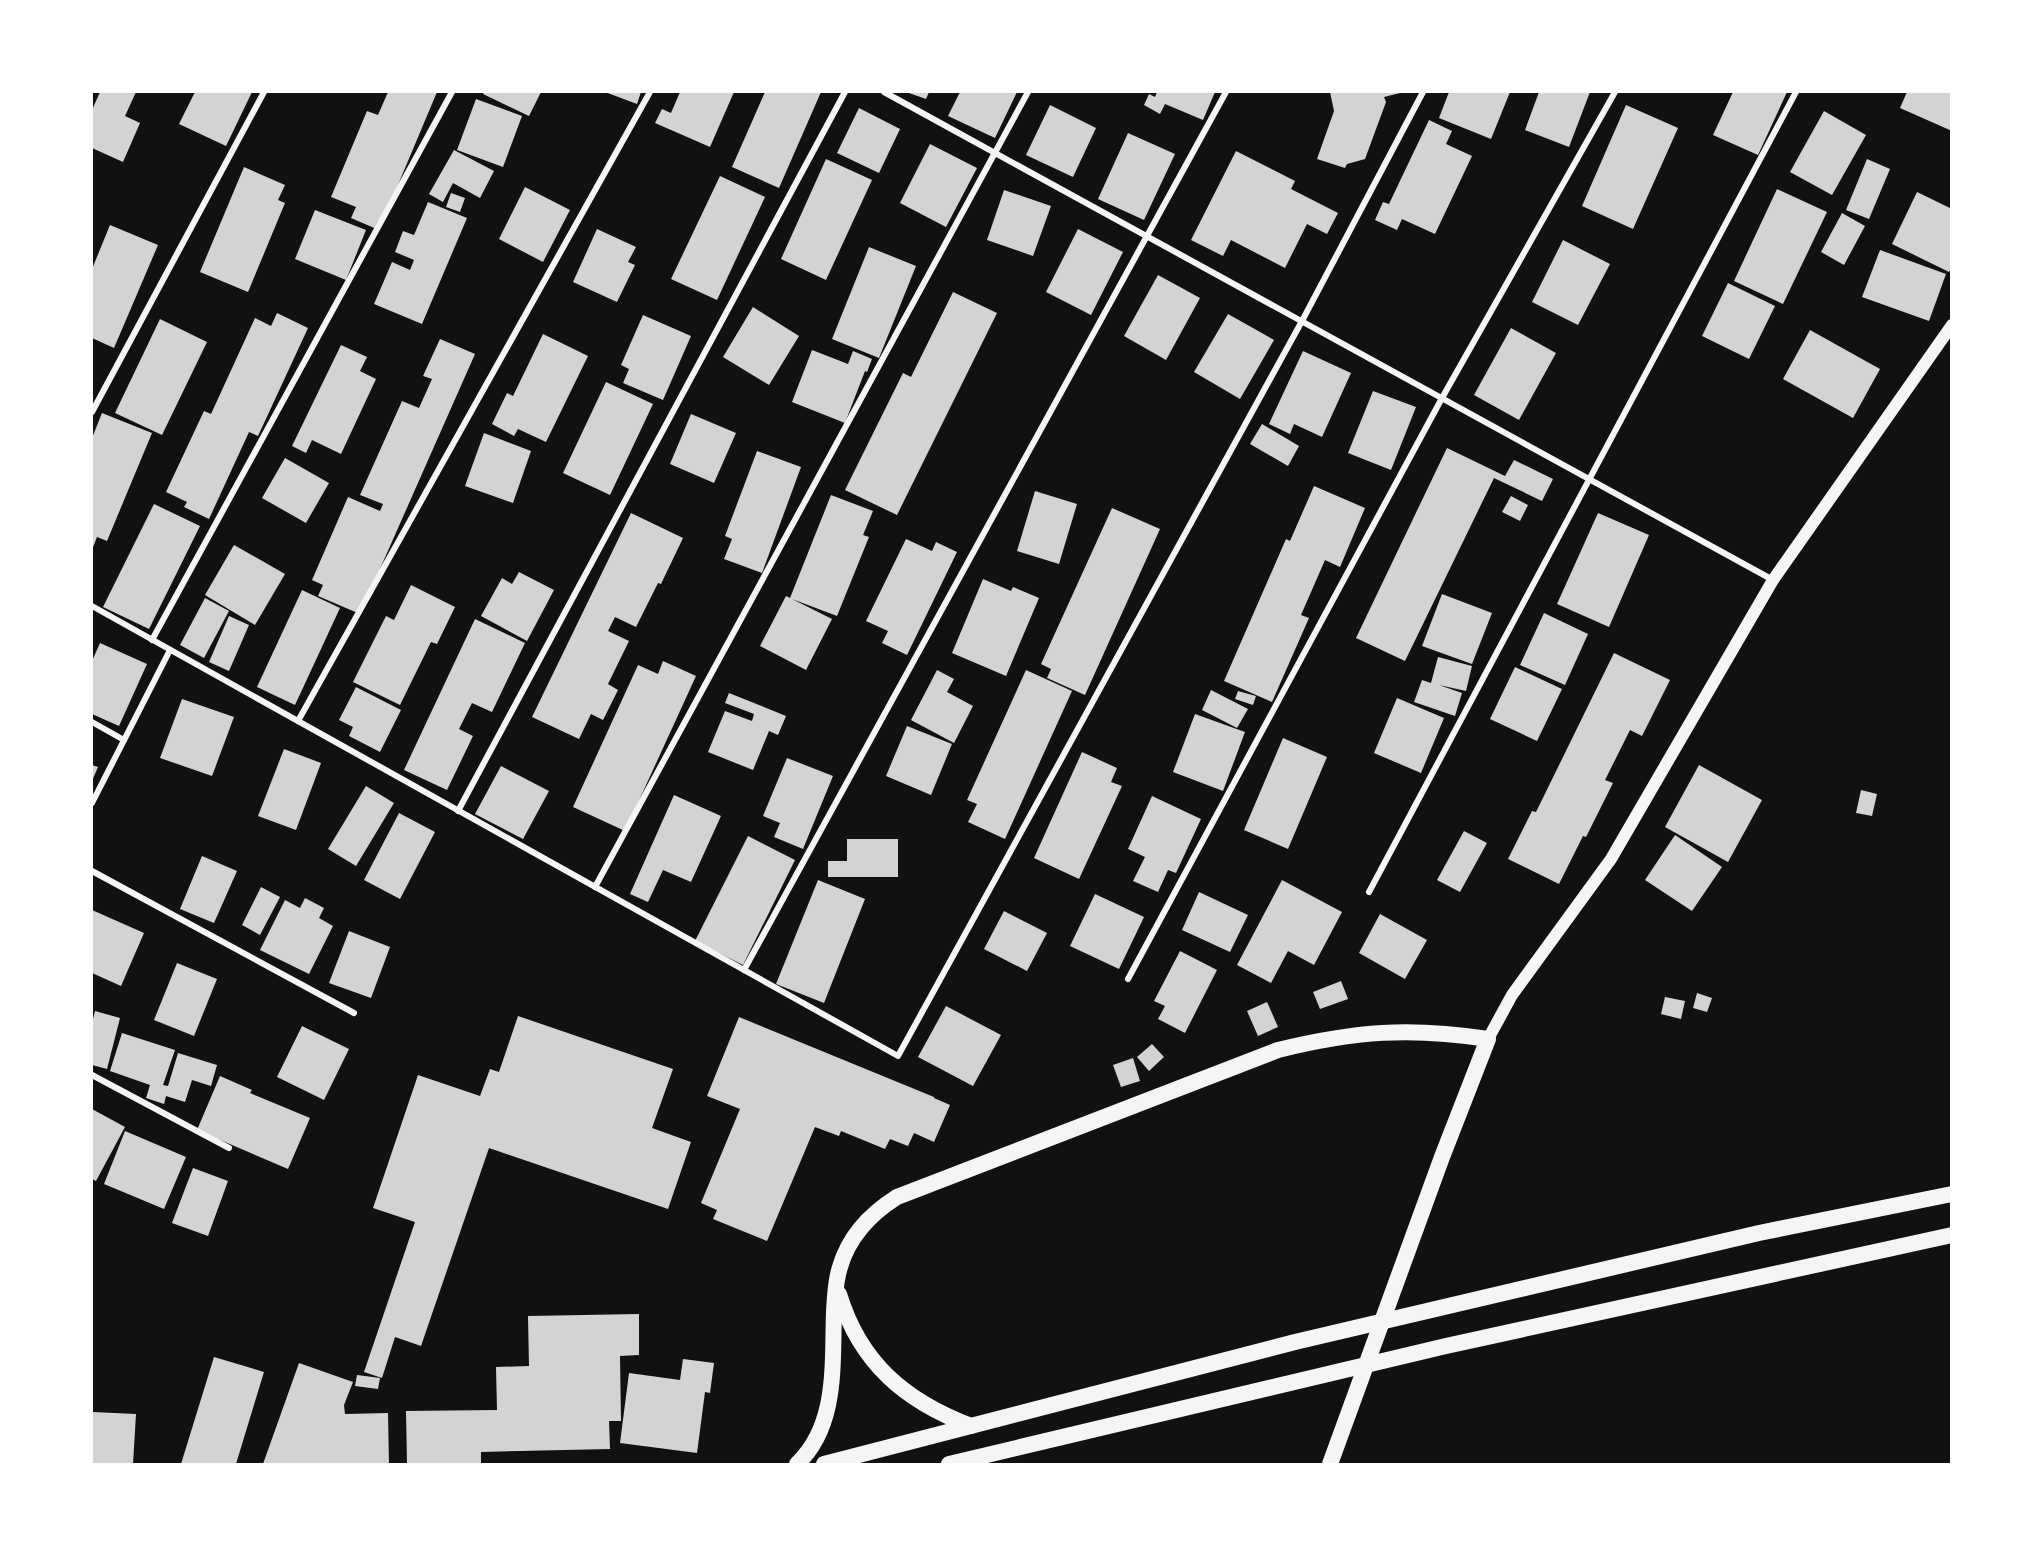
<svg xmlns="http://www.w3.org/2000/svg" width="2043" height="1556" font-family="'Noto Sans',sans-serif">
  <rect width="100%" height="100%" fill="#111"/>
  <g fill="#d3d3d3">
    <path d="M100,92H136L125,116L140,123L123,162L92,148V110Z"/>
    <path d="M195,92H252L226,146L179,124Z"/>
    <path d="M388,92H437L379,230L351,218L356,207L331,197L367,111L378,115Z"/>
    <path d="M484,92H541L529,116L483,94Z"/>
    <path d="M605,92H641L637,104Z"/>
    <path d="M680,92H734L710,147L655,123L662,109L671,113Z"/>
    <path d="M765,92H821L779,188L732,167Z"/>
    <path d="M906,92H929L926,99Z"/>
    <path d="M960,92H1017L995,138L948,116Z"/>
    <path d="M1157,92H1215L1203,120L1165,104L1160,114L1144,105L1149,94L1155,97Z"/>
    <path d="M1330,92H1404L1384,97L1386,102L1365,159L1347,164L1345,168L1317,159L1334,111Z"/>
    <path d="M1449,92H1510L1491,139L1439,118Z"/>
    <path d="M1539,92H1590L1569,147L1525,130Z"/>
    <path d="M1733,92H1787L1758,155L1713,135Z"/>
    <path d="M1907,92H1952V131L1900,108Z"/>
    <path d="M476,99L522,116L503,167L457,150Z"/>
    <path d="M1050,105L1096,128L1073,177L1026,155Z"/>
    <path d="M1626,105L1678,128L1633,229L1582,206Z"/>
    <path d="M859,108L900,129L879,173L837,153Z"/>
    <path d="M1824,111L1866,135L1832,195L1790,172Z"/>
    <path d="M1429,120L1452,131L1446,144L1472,156L1435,234L1402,219L1397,230L1375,220L1383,202L1389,204Z"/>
    <path d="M1128,133L1175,154L1144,220L1098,199Z"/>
    <path d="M930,144L977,168L946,227L900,203Z"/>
    <path d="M454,150L494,171L480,198L453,183L443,202L429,194Z"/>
    <path d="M1236,151L1295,181L1291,189L1338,213L1327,234L1307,224L1285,268L1231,240L1223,256L1191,240Z"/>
    <path d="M826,159L872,180L826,280L781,259Z"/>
    <path d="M1867,159L1890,169L1869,219L1846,210Z"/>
    <path d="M244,167L285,185L278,200L285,203L248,292L200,272Z"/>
    <path d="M720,176L765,197L717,300L671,279Z"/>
    <path d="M525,187L570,210L543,262L499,239Z"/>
    <path d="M1777,189L1827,212L1783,304L1734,281Z"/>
    <path d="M1004,190L1051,206L1033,256L987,240Z"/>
    <path d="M1917,192L1952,209V267L1949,272L1892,244Z"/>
    <path d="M451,193L465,198L460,212L446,207Z"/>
    <path d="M428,202L467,218L422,324L374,304L392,262L410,270L414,260L395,252L403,231L414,235Z"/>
    <path d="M315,210L366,230L346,280L295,259Z"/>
    <path d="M1842,213L1865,226L1844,265L1821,252Z"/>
    <path d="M110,225L158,245L114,348L92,338V269Z"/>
    <path d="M597,229L636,247L628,262L635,265L617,302L573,282Z"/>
    <path d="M1078,229L1123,252L1091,315L1046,292Z"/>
    <path d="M1563,240L1610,264L1578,325L1532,302Z"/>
    <path d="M869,247L916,266L879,358L832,339Z"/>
    <path d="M1880,250L1946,274L1929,321L1862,297Z"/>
    <path d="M1158,275L1200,298L1166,360L1124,336Z"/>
    <path d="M1728,283L1775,306L1749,359L1702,336Z"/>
    <path d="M953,292L997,313L897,515L845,490L903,373L911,377Z"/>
    <path d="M753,307L799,336L769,385L723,357Z"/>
    <path d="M277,313L308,328L258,436L249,432L209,519L184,507L187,502L166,492L204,411L211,414L255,318L271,326Z"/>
    <path d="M1228,314L1274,340L1240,399L1194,372Z"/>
    <path d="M643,315L691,336L663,400L623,383L629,369L621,365Z"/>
    <path d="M160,319L207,342L162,435L115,413Z"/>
    <path d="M1511,328L1556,353L1519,420L1474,395Z"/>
    <path d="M1810,330L1880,369L1853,418L1783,379Z"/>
    <path d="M543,334L588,356L546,442L518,429L514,436L492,424L507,393L513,396Z"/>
    <path d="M440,339L475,354L360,614L318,596L323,585L312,580L348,497L380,511L383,504L360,495L402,401L419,408L432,379L423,376Z"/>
    <path d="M341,345L367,357L360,371L376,379L341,454L312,440L306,453L292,446Z"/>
    <path d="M812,350L848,364L853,351L872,359L867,372L865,371L845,423L792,402Z"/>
    <path d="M1303,351L1351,373L1322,437L1294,424L1290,434L1269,424Z"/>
    <path d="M606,382L653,404L610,495L563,473Z"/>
    <path d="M1373,391L1416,407L1391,470L1348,453Z"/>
    <path d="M102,413L152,433L107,541L97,537L92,550V438Z"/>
    <path d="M691,414L736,433L714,483L670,464Z"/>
    <path d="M1262,424L1299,446L1288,466L1250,444Z"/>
    <path d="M484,433L531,451L513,503L465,486Z"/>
    <path d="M1447,448L1505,476L1514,460L1553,479L1542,501L1494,478L1405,661L1356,638Z"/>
    <path d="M757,451L801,467L762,573L724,559L732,539L725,536Z"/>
    <path d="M285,458L329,483L306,523L262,498Z"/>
    <path d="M1314,486L1365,508L1340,567L1325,560L1301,615L1309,618L1272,702L1224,681L1286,539L1290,541Z"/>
    <path d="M1035,491L1077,504L1059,564L1017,551Z"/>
    <path d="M831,495L873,511L863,535L869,537L837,616L792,599L832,619L806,670L760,646L786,596L790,598Z"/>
    <path d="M1511,496L1528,505L1520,521L1502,512Z"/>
    <path d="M154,504L200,526L149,629L103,607Z"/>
    <path d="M1112,508L1160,529L1085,695L1047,678L1051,669L1041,664Z"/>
    <path d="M631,513L683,538L661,584L658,583L636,627L615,617L608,631L629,641L608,684L618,690L603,720L591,714L579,739L532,717Z"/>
    <path d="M1598,513L1649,535L1609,627L1557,604Z"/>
    <path d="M906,539L932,551L936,542L957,552L907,655L882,643L888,631L866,621Z"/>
    <path d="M234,545L285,574L255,625L205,595Z"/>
    <path d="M519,572L554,590L527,641L481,616L502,578L512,584Z"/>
    <path d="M983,579L1011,591L1013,587L1039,598L1006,676L952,653Z"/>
    <path d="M411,585L455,607L437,644L431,642L400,705L353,682L386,616L394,620Z"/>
    <path d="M302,590L340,608L295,705L257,687Z"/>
    <path d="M1442,594L1492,613L1472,664L1422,646Z"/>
    <path d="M205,598L229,611L204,658L180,645Z"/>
    <path d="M1544,613L1588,634L1565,685L1520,665Z"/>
    <path d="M229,616L249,625L229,671L209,662Z"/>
    <path d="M475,619L525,643L492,712L472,703L459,729L473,736L447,790L404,770Z"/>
    <path d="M100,643L147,664L119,726L92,714V661Z"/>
    <path d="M1614,653L1670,680L1642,736L1630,730L1605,780L1613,783L1586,837L1583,836L1559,884L1508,859L1532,811L1536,812Z"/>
    <path d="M1438,657L1472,666L1466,691L1439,685L1462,693L1455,716L1414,702L1422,680L1431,683Z"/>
    <path d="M663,661L696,676L625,831L573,807L638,665L658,674Z"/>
    <path d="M1515,667L1562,689L1537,741L1490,719Z"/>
    <path d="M937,670L954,679L947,692L973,706L954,743L911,720Z"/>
    <path d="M1026,670L1072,691L1005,839L968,822L977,804L967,800Z"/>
    <path d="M356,687L401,710L380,752L349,736L353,727L339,720Z"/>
    <path d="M1211,690L1248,709L1237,728L1202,710Z"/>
    <path d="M1238,691L1256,696L1253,705L1235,699Z"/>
    <path d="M729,693L786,716L778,735L769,731L753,770L708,752L725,711L752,721L754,714L725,703Z"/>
    <path d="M1397,698L1444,718L1421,773L1374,753Z"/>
    <path d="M182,699L234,717L212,776L160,758Z"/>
    <path d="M1195,714L1245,732L1223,791L1173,772Z"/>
    <path d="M907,726L952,744L931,795L886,776Z"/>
    <path d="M1283,738L1327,757L1288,849L1244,830Z"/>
    <path d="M284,749L321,763L296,830L258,816Z"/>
    <path d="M1082,752L1117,768L1111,782L1122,786L1079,879L1034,858Z"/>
    <path d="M787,758L833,776L803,849L774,837L780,823L763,816Z"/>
    <path d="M92,765L98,767L92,781Z"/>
    <path d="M1699,765L1762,800L1728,862L1665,827Z"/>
    <path d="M501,766L549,791L523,839L475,814Z"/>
    <path d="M366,786L394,803L356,866L328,849Z"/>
    <path d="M1861,790L1877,794L1872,816L1856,813Z"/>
    <path d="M674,795L721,816L691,882L663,870L648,902L630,894Z"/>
    <path d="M1152,796L1201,819L1176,873L1168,870L1158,892L1133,881L1145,857L1128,849Z"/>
    <path d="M399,813L435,832L400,899L364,880Z"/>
    <path d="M1464,831L1487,843L1460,892L1437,880Z"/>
    <path d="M1675,835L1722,867L1692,911L1645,880Z"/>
    <path d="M748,836L795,860L743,965L695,941Z"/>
    <path d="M847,839H898V877H828V861H847Z"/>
    <path d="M202,856L237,871L214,923L180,909Z"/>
    <path d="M818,880L865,899L824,1003L776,984Z"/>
    <path d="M1282,880L1342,912L1314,965L1288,951L1271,983L1237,965Z"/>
    <path d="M261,887L280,897L260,935L242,925Z"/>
    <path d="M1199,892L1248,915L1230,952L1182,930Z"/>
    <path d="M1095,894L1144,917L1119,969L1070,946Z"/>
    <path d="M305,898L324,908L319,918L333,926L309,974L260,950L285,900L300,908Z"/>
    <path d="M92,910L144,933L121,986L92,973Z"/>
    <path d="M1004,911L1047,933L1027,971L984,949Z"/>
    <path d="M1380,914L1427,940L1405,979L1359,953Z"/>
    <path d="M349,931L390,947L371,998L329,983Z"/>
    <path d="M1180,951L1217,970L1185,1033L1158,1019L1165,1006L1154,1001Z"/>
    <path d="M177,963L217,979L194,1036L154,1020Z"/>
    <path d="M1341,981L1348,999L1320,1009L1313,992Z"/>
    <path d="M1697,993L1712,998L1707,1012L1693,1008Z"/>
    <path d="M1665,997L1685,1001L1681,1019L1661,1014Z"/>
    <path d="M1267,1002L1278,1027L1258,1036L1247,1011Z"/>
    <path d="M946,1006L1001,1035L973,1086L918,1057Z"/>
    <path d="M95,1011L120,1018L107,1069L92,1065V1023Z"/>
    <path d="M518,1016L673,1069L652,1128L691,1142L668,1209L489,1148L421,1346L395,1337L382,1378L364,1372L415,1222L373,1208L418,1075L480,1096L490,1069L499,1072Z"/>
    <path d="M739,1017L934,1097V1098L950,1105L934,1142L914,1133L908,1146L890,1139L885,1149L841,1131L839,1136L815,1127L767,1241L713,1219L717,1210L701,1203L740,1109L707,1096Z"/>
    <path d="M302,1026L349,1049L324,1100L277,1077Z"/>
    <path d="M122,1033L175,1050L163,1085L168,1086L178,1053L217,1065L211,1086L192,1080L185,1102L166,1096L164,1104L146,1098L150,1085L110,1071Z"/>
    <path d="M1152,1044L1164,1057L1149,1071L1137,1057Z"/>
    <path d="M1133,1058L1140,1081L1121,1087L1113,1065Z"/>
    <path d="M220,1076L252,1090L250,1093L310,1118L288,1169L197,1130Z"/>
    <path d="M92,1109L125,1127L96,1181L92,1179Z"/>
    <path d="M125,1131L186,1157L164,1209L104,1184Z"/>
    <path d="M193,1168L228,1181L208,1236L172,1223Z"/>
    <path d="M639,1314V1355L620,1356L621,1421H609L610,1449L481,1452V1464H407L406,1411L497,1410L496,1367L529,1366L528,1316Z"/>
    <path d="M214,1357L264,1372L236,1464H181Z"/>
    <path d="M683,1359L714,1363L710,1393L705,1392L697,1453L620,1443L629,1373L680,1380Z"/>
    <path d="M299,1363L353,1382L344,1405L345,1414L388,1413L389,1464H263Z"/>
    <path d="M357,1375L380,1378L378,1389L355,1386Z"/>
    <path d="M93,1412L136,1414L133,1464H92Z"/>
  </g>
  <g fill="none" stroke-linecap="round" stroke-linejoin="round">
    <g stroke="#f5f5f5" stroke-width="6">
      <path d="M884,92L1773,580"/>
      <path d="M92,412L264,92"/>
      <path d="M92,606L898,1056L1302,321L1423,92"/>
      <path d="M152,640L452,92"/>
      <path d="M298,721L650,92"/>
      <path d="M92,722L124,740"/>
      <path d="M92,803L170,650"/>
      <path d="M458,811L845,92"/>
      <path d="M92,871L354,1013"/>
      <path d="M595,887L1028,92"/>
      <path d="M1369,892L1796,92"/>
      <path d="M744,970L1226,92"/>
      <path d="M1128,979L1442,398L1615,92"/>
      <path d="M92,1075L229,1148"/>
    </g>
    <path stroke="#f5f5f5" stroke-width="12" d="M1488,1039L1512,995L1611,859L1773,580L1952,325"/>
    <g stroke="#f5f5f5" stroke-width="16">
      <path d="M839,1294C860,1363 905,1401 971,1426"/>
      <path d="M797,1464C838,1425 832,1365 834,1312C835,1297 835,1282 840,1267C849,1236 870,1214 897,1197L1278,1050C1355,1031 1410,1027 1488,1039L1442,1157L1330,1464"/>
      <path d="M824,1464L1295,1342L1759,1233L1952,1194"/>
      <path d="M949,1464L1446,1346L1952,1235"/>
    </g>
  </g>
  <rect width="2043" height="1556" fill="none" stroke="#ffffff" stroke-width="186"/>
</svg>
